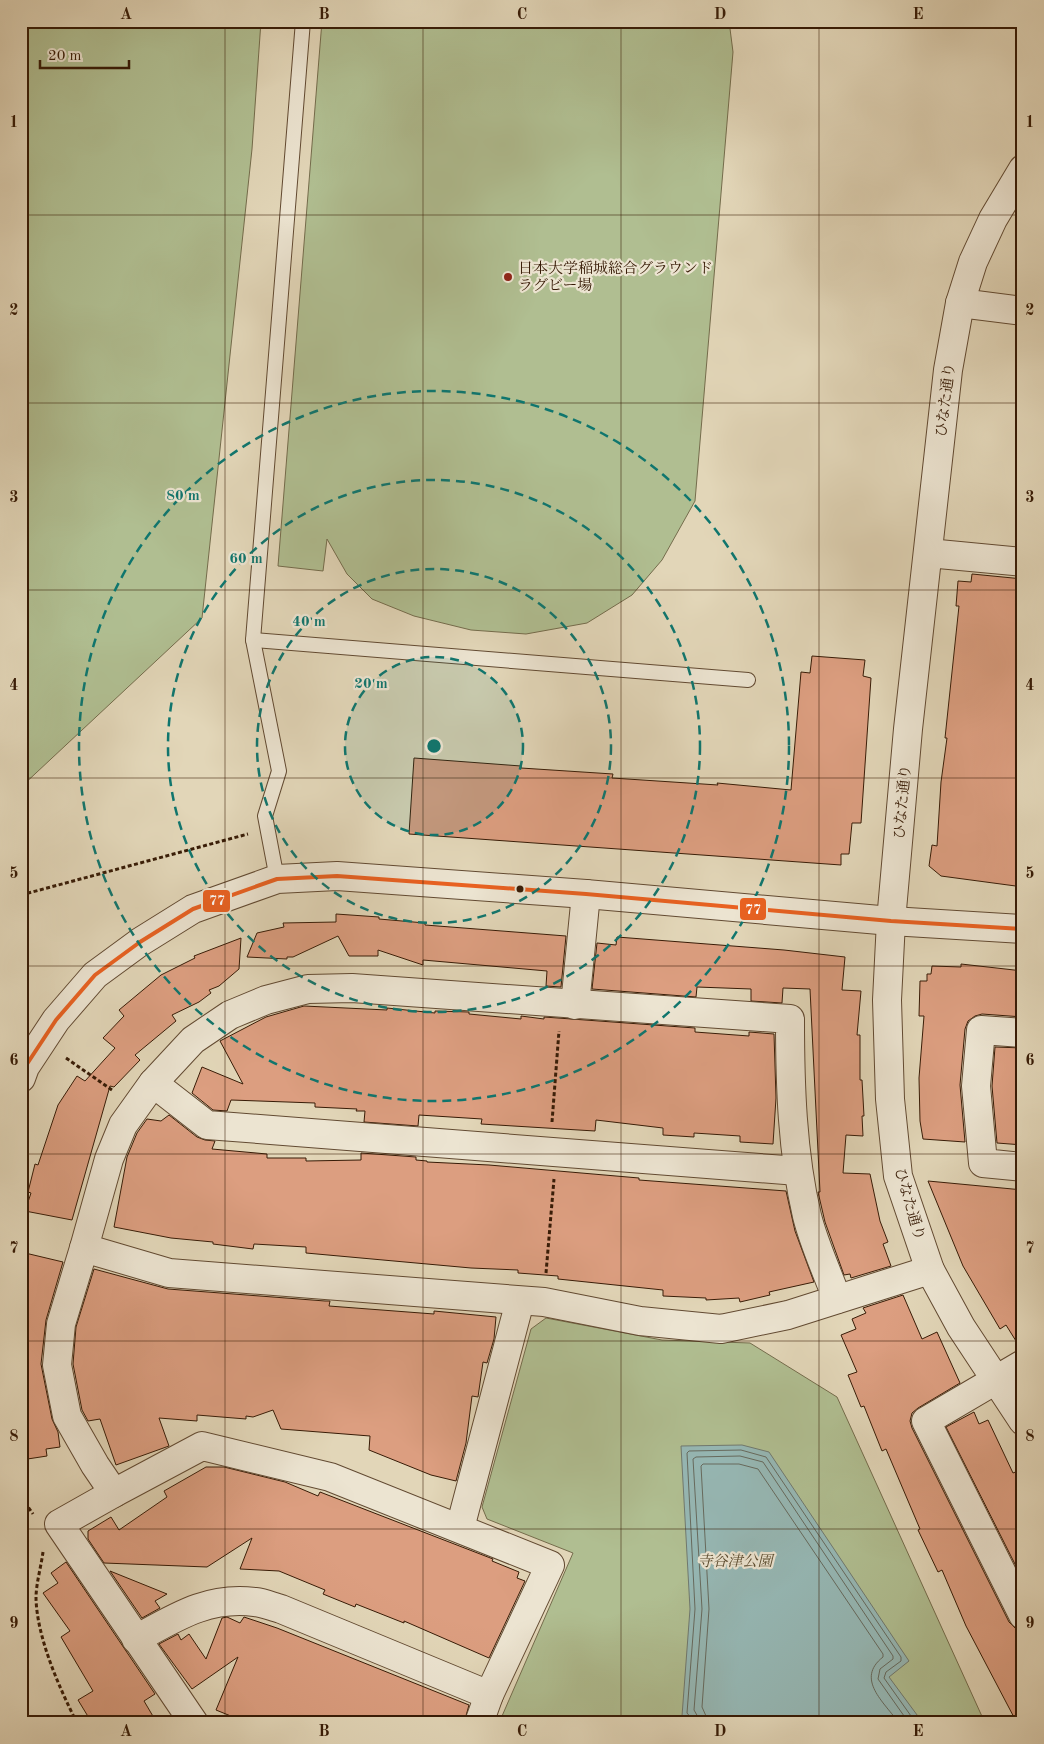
<svg xmlns="http://www.w3.org/2000/svg" width="1044" height="1744" font-family="'Old Standard TT','Noto Serif JP',serif">
  <rect width="100%" height="100%" fill="#e2d6b8"/>
  <filter id="stains"><feTurbulence type="fractalNoise" baseFrequency=".004" numOctaves="4"/><feColorMatrix values="0 0 0 0 .2 0 0 0 0 .09 0 0 0 0 .02 0 0 0 .5 -.17"/></filter>
  <radialGradient id="worn" r=".72"><stop offset=".6" stop-color="#630" stop-opacity="0"/><stop offset="1" stop-color="#630" stop-opacity=".3"/></radialGradient>
  <g fill="#b0be91" stroke="#746c4c">
    <path d="M21,21H261L252,149L202,618L21,787Z"/>
    <path d="M322,21H729L733,52L695,501L662,560L632,595L587,623L526,634L471,630L414,616L372,599L347,574L327,539L323,571L278,566Z"/>
    <path d="M546,1318L662,1340L750,1343L837,1397L985,1723H499L573,1553L487,1519L482,1507L531,1329Z"/>
  </g>
  <path fill="#96b8b5" stroke="#70796f" d="M742,1445L769,1452L909,1661L889,1677L923,1723H690L682,1716L690,1609L681,1446Z"/>
  <g fill="none" stroke-linecap="round" stroke-linejoin="round">
    <g stroke="#666a5e" stroke-width="1">
      <path d="M693,1723L692,1719L687,1713L695,1609L687,1453L689,1451L741,1450L766,1457L901,1657V1661L886,1672L884,1678L916,1723"/>
      <path d="M699,1723L698,1717L694,1710L702,1609L693,1459L696,1457L740,1456L763,1462L893,1656V1659L880,1669L878,1679L909,1723"/>
      <path d="M707,1723L706,1716L702,1707L709,1609L701,1466L703,1464H739L758,1469L883,1654V1657C855,1679 884,1702 899,1723"/>
    </g>
  </g>
  <g fill="#dc9e80" stroke="#371b06">
    <path d="M972,574L1023,579V887L941,876L929,866L932,845L937,846L941,782L947,738H945L959,606H956L958,581L971,582Z"/>
    <path d="M812,656L865,660L863,676L871,678L861,823H852L849,854H841V865L409,834L414,758L521,766V768L613,774L612,778L718,785L717,783L791,790L801,672L810,673Z"/>
    <path d="M336,914L379,917V919L425,923V925L566,936L561,987L546,986L547,971L423,960V965L378,950V956H349L338,936L293,957H287V959L247,957L257,933L284,927L283,923L336,922Z"/>
    <path d="M617,937L784,950L845,957L842,990L861,991L857,1035H860V1080H862L864,1116H862L863,1136L846,1135L843,1173L870,1174L880,1221L888,1242L883,1244L891,1266L851,1278L850,1274L844,1275L825,1222L818,1192H820L810,989L783,988L782,1003L751,1001V989L697,987L696,997L592,989L597,943L616,945Z"/>
    <path d="M241,938L239,969L219,986L209,990L211,993L199,1002L172,1015L176,1021L135,1055L140,1060L114,1087L110,1086L72,1220L25,1211L31,1193L28,1192L35,1164L38,1165L58,1105L77,1076L85,1081L115,1048L103,1038L124,1016L119,1010L161,975L195,958L194,956Z"/>
    <path d="M961,964L1023,971V1017L982,1014L975,1016L968,1021L965,1029L960,1085L965,1142L923,1139L920,1121L919,1078L924,1016H919L920,981H927V974H931L932,966L961,967Z"/>
    <path d="M304,1006L387,1010V1008L435,1013V1011L469,1012V1014L521,1019V1016L544,1019V1017L695,1028V1032L749,1036V1032L774,1034L776,1098L773,1144L740,1142V1136L694,1133V1137L663,1135V1128L596,1120L595,1131L481,1124L482,1119L419,1115L418,1126L364,1122L365,1111H356L357,1109L315,1107V1103L231,1100L227,1111L213,1110L192,1093L202,1067L243,1084L220,1041L266,1017Z"/>
    <path d="M995,1047L1023,1048V1145L997,1143L992,1086Z"/>
    <path d="M169,1115L197,1137L205,1140L215,1141L212,1149L267,1154V1158H306V1161L361,1160V1153L416,1157V1160L427,1161V1162L489,1165L639,1178V1180L786,1191L795,1231L814,1282L769,1292L770,1295L740,1302L739,1298L706,1300V1298L663,1296V1290L558,1279V1276L518,1273V1270L471,1268L306,1253V1247L254,1244L253,1249L213,1244V1242L171,1238L114,1227L127,1157L137,1133L147,1119L161,1121Z"/>
    <path d="M928,1181L1023,1190V1348L1021,1349L1006,1325L1000,1329L963,1266Z"/>
    <path d="M21,1252L63,1262L46,1320L41,1364L52,1419L58,1432L60,1447L46,1449L47,1456L21,1460Z"/>
    <path d="M94,1269L168,1289L325,1301H330L329,1306L434,1314V1311L496,1317L494,1339L487,1363L483,1362L478,1397L472,1396L466,1443L456,1481L431,1475L369,1450L370,1436L281,1429L273,1410L253,1417L246,1416V1419L197,1415V1421L159,1418L169,1446L116,1465L100,1419L88,1421L82,1410L73,1364L76,1327Z"/>
    <path d="M903,1295L922,1339L937,1332L960,1383L918,1408L912,1413L910,1421L912,1428L1009,1622L1015,1628L1023,1631V1723H1017L966,1626L942,1570L938,1572L918,1530L920,1529L886,1449L882,1451L864,1406L861,1407L848,1375L857,1372L841,1335L856,1329L852,1319L866,1313L863,1308Z"/>
    <path d="M974,1412L979,1424L988,1420L1013,1473L1023,1469V1580L946,1427Z"/>
    <path d="M206,1467H224L285,1482L318,1496L320,1492L493,1559L492,1561L519,1572L517,1578L525,1581L489,1658L404,1621V1623L356,1604L355,1607L323,1594L325,1590L279,1571L240,1569L252,1538L207,1567L104,1563L88,1539V1531L111,1517L119,1530L167,1497L164,1491Z"/>
    <path d="M66,1562L155,1694L144,1701L157,1723H92L78,1700L93,1691L61,1637L70,1631L43,1593L58,1583L51,1573Z"/>
    <path d="M110,1571L167,1594L155,1601L160,1608L142,1618Z"/>
    <path d="M227,1617L240,1623L244,1617L277,1628L469,1705L464,1723H248L216,1710L238,1657L192,1689L159,1644L178,1634L181,1640L189,1634L206,1659L222,1618Z"/>
  </g>
  <g fill="none" stroke-linecap="round" stroke-linejoin="round">
    <defs>
      <g id="service">
        <path d="M253,640L748,680"/>
        <path d="M21,810V818"/>
        <path d="M277,879L265,816L279,771L253,640L303,21"/>
      </g>
      <g id="minor">
        <path d="M960,303L1023,311"/>
        <path d="M928,553L1023,562"/>
        <path d="M575,1005L586,894"/>
        <path d="M1023,1033L981,1030L976,1086L983,1163L1023,1167"/>
        <path d="M153,1083L207,1125L798,1171"/>
        <path d="M84,1248L169,1273L544,1302L640,1321L721,1329L788,1315L930,1270"/>
        <path d="M1023,1364L926,1421L1023,1615"/>
        <path d="M114,1493L95,1465L67,1416L57,1365L61,1324L84,1248L109,1159L123,1125L153,1083L193,1040L230,1015L266,1000L308,989L352,988L790,1019C790,1085 792,1152 807,1216C814,1244 827,1272 837,1299"/>
        <path d="M460,1528L520,1301"/>
        <path d="M136,1639C176,1617 208,1596 255,1602C264,1603 273,1607 281,1609L489,1695"/>
        <path d="M194,1723L59,1524L114,1493L202,1446L330,1477L550,1565L489,1695L479,1723"/>
      </g>
      <g id="tertiary">
        <path d="M1023,169L993,219L973,262L960,303L948,370L908,729L891,921L887,1000L890,1099L898,1176L930,1270L961,1327L1023,1421"/>
        <path d="M21,1078L25,1067L56,1020L95,975L140,942L193,909L277,879L337,876L586,894L891,921L1023,929"/>
      </g>
    </defs>
    <use href="#service" stroke="#624a32" stroke-width="16"/>
    <use href="#minor" stroke="#624a32" stroke-width="30"/>
    <use href="#tertiary" stroke="#624a32" stroke-width="30"/>
    <g stroke="#371b06" stroke-width="3" stroke-dasharray="4 2.5" stroke-linecap="butt">
      <path d="M21,895L248,834"/>
      <path d="M66,1058L112,1090"/>
      <path d="M552,1122L559,1031"/>
      <path d="M546,1273L554,1179"/>
      <path d="M21,1497L33,1514"/>
      <path d="M43,1552C41,1567 36,1584 36,1598C37,1638 59,1687 77,1723"/>
    </g>
    <use href="#service" stroke="#ece4d1" stroke-width="14"/>
    <use href="#minor" stroke="#ece4d1" stroke-width="28"/>
    <use href="#tertiary" stroke="#ece4d1" stroke-width="28"/>
    <defs>
      <path id="bus-1" d="M21,1078L25,1067L56,1020L95,975L140,942L193,909L277,879L337,876L586,894L891,921L1023,929"/>
    </defs>
    <use href="#bus-1" stroke="#ece4d1" stroke-width="8"/>
    <use href="#bus-1" stroke="#e96121" stroke-width="4"/>
  </g>
  <path fill="none" stroke="#371b06" stroke-width="1" stroke-opacity="0.55" d="M225,21V1723M423,21V1723M621,21V1723M819,21V1723M21,215H1023M21,403H1023M21,590H1023M21,778H1023M21,966H1023M21,1154H1023M21,1341H1023M21,1529H1023"/>
  <circle cx="434" cy="746" r="89" fill="#0f766e" fill-opacity=".12"/>
  <g fill="none" stroke="#0f766e" stroke-width="2.5" stroke-dasharray="9 6">
    <circle cx="434" cy="746" r="89"/>
    <circle cx="434" cy="746" r="177"/>
    <circle cx="434" cy="746" r="266"/>
    <circle cx="434" cy="746" r="355"/>
  </g>
  <circle fill="#8f2418" stroke="#ece4d1" stroke-width="2" cx="508" cy="277" r="5"/>
  <circle fill="#371b06" stroke="#ece4d1" stroke-width="2" cx="520" cy="889" r="4.5"/>
  <g text-anchor="middle" stroke-width="4.5" stroke-linejoin="round" paint-order="stroke">
    <g font-size="15" fill="#371b06" stroke="#ece4d1" text-anchor="start">
      <text x="518" y="273">日本大学稲城総合グラウンド<tspan x="518" dy="17">ラグビー場</tspan></text>
    </g>
    <g font-size="15" fill="#371b06" stroke="#ece4d1">
      <text transform="translate(945 400) rotate(-83)" y="5">ひなた通り</text>
      <text transform="translate(902 802) rotate(-85)" y="5">ひなた通り</text>
      <text transform="translate(910 1204) rotate(74)" y="5">ひなた通り</text>
    </g>
    <g font-size="15" font-style="italic" fill="#5b4c30" stroke="#ece4d1">
      <text x="735" y="1566">寺谷津公園</text>
    </g>
  </g>
  <circle cx="434" cy="746" r="8" fill="#0f766e" stroke="#ece4d1" stroke-width="2.5"/>
  <g font-size="15" text-anchor="middle" font-weight="bold" fill="#0f766e" stroke="#ece4d1" stroke-width="4.5" stroke-linejoin="round" paint-order="stroke">
    <text x="183" y="500">80 m</text>
    <text x="246" y="563">60 m</text>
    <text x="309" y="626">40 m</text>
    <text x="371" y="688">20 m</text>
  </g>
  <g stroke="#ece4d1" stroke-width="2">
    <rect x="202" y="889" width="29" height="24" rx="5" fill="#e96121"/>
    <rect x="739" y="897" width="28" height="24" rx="5" fill="#e96121"/>
  </g>
  <g font-size="14" text-anchor="middle" font-weight="bold" fill="#fff">
    <text x="217" y="905">77</text>
    <text x="753" y="914">77</text>
  </g>
  <rect width="1044" height="1744" fill="none" stroke="#e2d6b8" stroke-width="55"/>
  <path d="M40 60v8h89v-8" fill="none" stroke="#371b06" stroke-width="2.5"/>
  <text x="48" y="60" font-size="15" fill="#371b06" stroke="#ece4d1" stroke-width="4" paint-order="stroke">20 m</text>
  <rect x="28" y="28" width="988" height="1688" fill="none" stroke="#371b06" stroke-width="2"/>
  <g font-size="16" text-anchor="middle" font-weight="bold" fill="#371b06">
    <text x="126" y="19">A</text>
    <text x="324" y="19">B</text>
    <text x="522" y="19">C</text>
    <text x="720" y="19">D</text>
    <text x="918" y="19">E</text>
    <text x="14" y="127">1</text>
    <text x="1030" y="127">1</text>
    <text x="14" y="315">2</text>
    <text x="1030" y="315">2</text>
    <text x="14" y="502">3</text>
    <text x="1030" y="502">3</text>
    <text x="14" y="690">4</text>
    <text x="1030" y="690">4</text>
    <text x="14" y="878">5</text>
    <text x="1030" y="878">5</text>
    <text x="14" y="1065">6</text>
    <text x="1030" y="1065">6</text>
    <text x="14" y="1253">7</text>
    <text x="1030" y="1253">7</text>
    <text x="14" y="1441">8</text>
    <text x="1030" y="1441">8</text>
    <text x="14" y="1628">9</text>
    <text x="1030" y="1628">9</text>
    <text x="126" y="1736">A</text>
    <text x="324" y="1736">B</text>
    <text x="522" y="1736">C</text>
    <text x="720" y="1736">D</text>
    <text x="918" y="1736">E</text>
  </g>
  <rect width="100%" height="100%" filter="url(#stains)"/>
  <rect width="100%" height="100%" fill="url(#worn)"/>
</svg>
